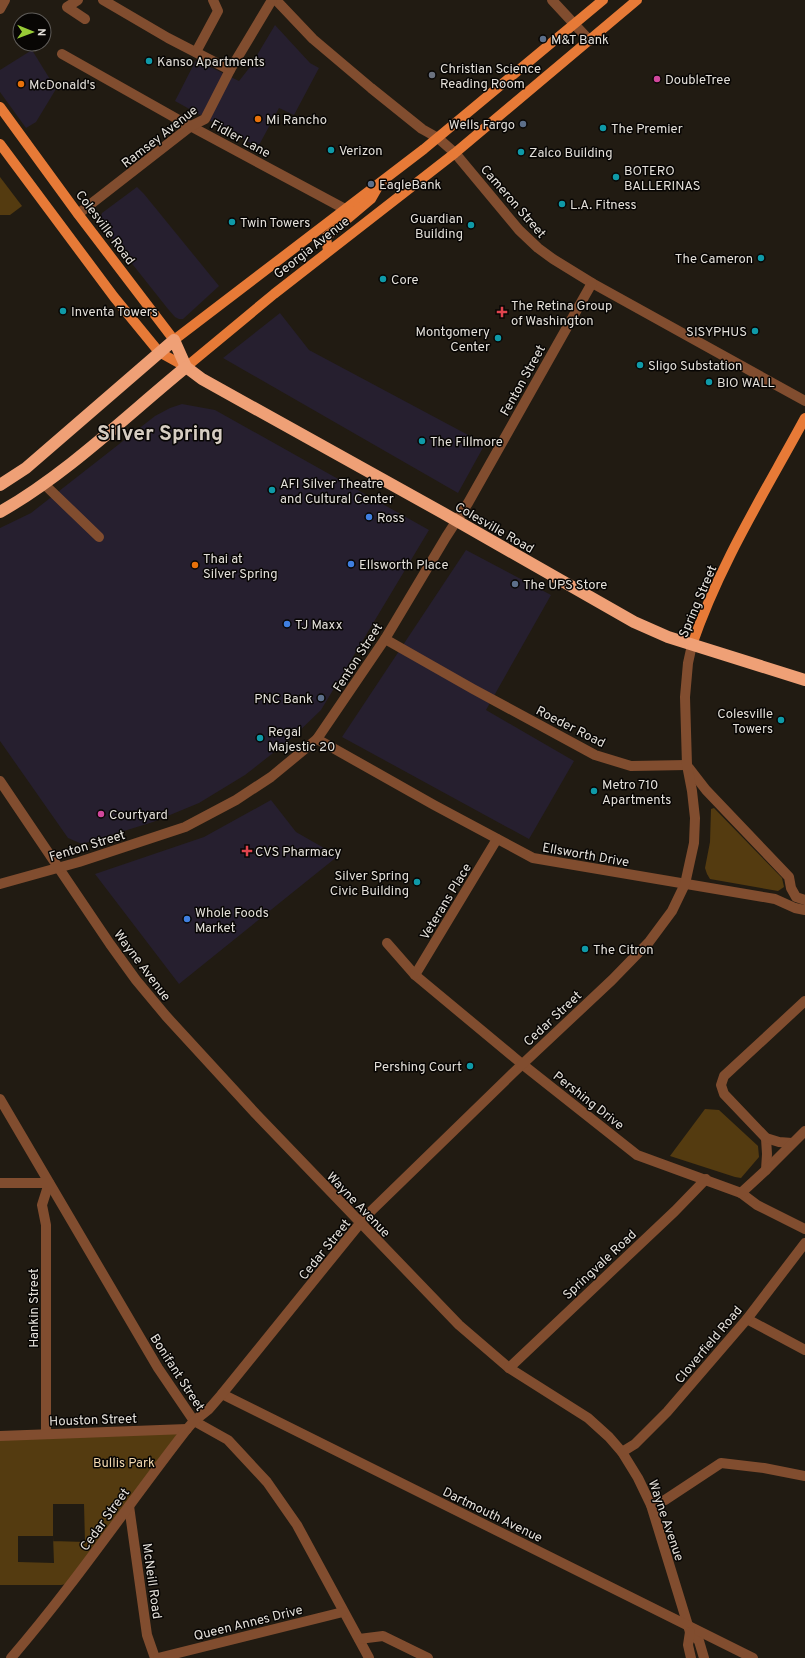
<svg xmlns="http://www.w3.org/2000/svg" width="805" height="1658" font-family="Overpass,sans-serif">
  <rect width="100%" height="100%" fill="#211b12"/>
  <g fill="#261f2f">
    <path d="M275,25L310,63L319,68L294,115L279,108L258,147L175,101L196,60L239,81L250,67Z"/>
    <path d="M32,50L56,89L36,122L26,128L0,92V70Z"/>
    <path d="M137,187L144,194L219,286L183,319H179L175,317L168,309L99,222L102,213Z"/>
    <path d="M280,313L309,350L485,444L458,493L223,358Z"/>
    <path d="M182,404L215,410L429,530L321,710L291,739L245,775L199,803L153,822L82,844L68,838L0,741V528L31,513L155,416L170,408Z"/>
    <path d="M466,550L551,595L486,710L574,761L529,839L342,737Z"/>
    <path d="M271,800L296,832L338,856L179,984L95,874L204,837Z"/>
  </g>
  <g fill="#543b10" fill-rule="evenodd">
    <path d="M0,177L22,206L10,215H0Z"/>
    <path d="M714,808L782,878L784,887L778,891L710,879L707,874L705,868L710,842L711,809Z"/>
    <path d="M705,1109L719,1110L758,1146L759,1157L741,1178L735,1177L670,1156Z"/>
    <path d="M187,1429L73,1583L61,1585H0V1438ZM53,1504H84L85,1542L53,1541ZM18,1536H53L54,1563L18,1562Z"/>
  </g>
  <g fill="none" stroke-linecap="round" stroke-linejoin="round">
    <g stroke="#814d2f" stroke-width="10">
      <path d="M78,0L67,7L85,19"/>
      <path d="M103,0L168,38L230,70"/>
      <path d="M276,0L313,39L371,88L422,129L438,138L455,153L519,230L538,248L553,259L592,283L805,401"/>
      <path d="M552,0L590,41"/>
      <path d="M0,9L5,0"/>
      <path d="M196,52L218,11L213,0"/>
      <path d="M62,54L179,120L345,209"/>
      <path d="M78,214L191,126L205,119L230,70L272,0"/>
      <path d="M44,484L99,537"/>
      <path d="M385,639L473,689L595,755L631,766L687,765"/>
      <path d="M317,739L434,805L533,858L775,899L795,908L805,910"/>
      <path d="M689,768L706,790L789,877L791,888L796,897L805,900"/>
      <path d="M0,781L110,944L136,980L166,1016L256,1114L459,1325L509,1368L588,1418L609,1437L622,1452L638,1478L651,1505L690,1632L699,1641L704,1658"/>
      <path d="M0,884L79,862L185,827L236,800L271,777L317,739L385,639L446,537L468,503L592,283"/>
      <path d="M387,943L415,975L522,1064L637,1155L741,1193L757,1205L805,1229"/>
      <path d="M415,975L497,839"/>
      <path d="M0,1099L158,1368L194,1421L228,1440L267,1482L297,1525L369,1658"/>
      <path d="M766,1138L767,1154L766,1170"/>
      <path d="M792,1143L779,1142L766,1138L724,1094L721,1085L724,1076L805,1001"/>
      <path d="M0,1183H49L42,1205L46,1225V1433"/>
      <path d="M741,1193L766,1170L805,1131"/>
      <path d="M747,1319L805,1350"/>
      <path d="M509,1368L675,1211L706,1179"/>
      <path d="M222,1394L753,1658"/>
      <path d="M0,1436L187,1429"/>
      <path d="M622,1452L635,1444L667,1412L747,1319L805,1243"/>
      <path d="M651,1505L665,1500L721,1463L764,1468L805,1476"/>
      <path d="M129,1506L147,1635L155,1658"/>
      <path d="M690,1632L688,1645L691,1658"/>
      <path d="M359,1639L383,1636L428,1658"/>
      <path d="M11,1658C74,1585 128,1505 187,1429L194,1421L209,1409L222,1394L366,1216L513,1073L612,980L649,942L672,911L685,884L694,843L695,818L692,791L687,765L685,697L688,663L692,645"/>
      <path d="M158,1658L343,1612"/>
    </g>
    <g stroke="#e77a37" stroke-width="10">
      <path d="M0,107L78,214L174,340L424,149L603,0"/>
      <path d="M0,144L114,297L159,352L186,367L274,294L455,153L637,0"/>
      <path d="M328,251L326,237L371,199L379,185"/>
      <path d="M692,645C719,565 765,492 805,418"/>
    </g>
    <g stroke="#efa076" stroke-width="12">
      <path d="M0,485L26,468L174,340L186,367L202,379L443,513L634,622L668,637L805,680"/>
      <path d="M0,512C67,474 126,416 186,367"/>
    </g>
  </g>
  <g fill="#5c6f8a" stroke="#080604" stroke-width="1.5">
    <circle cx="543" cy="39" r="4"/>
    <circle cx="523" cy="124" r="4"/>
    <circle cx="371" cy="184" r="4"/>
    <circle cx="515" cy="584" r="4"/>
    <circle cx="321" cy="698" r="4"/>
  </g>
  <g fill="#0f9aa8" stroke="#080604" stroke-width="1.5">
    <circle cx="149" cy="61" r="4"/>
    <circle cx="603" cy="128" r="4"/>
    <circle cx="331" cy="150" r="4"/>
    <circle cx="521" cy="152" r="4"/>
    <circle cx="616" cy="177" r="4"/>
    <circle cx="562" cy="204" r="4"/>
    <circle cx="232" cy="222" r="4"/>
    <circle cx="471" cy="225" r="4"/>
    <circle cx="761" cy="258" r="4"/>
    <circle cx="383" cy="279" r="4"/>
    <circle cx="63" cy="311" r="4"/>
    <circle cx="755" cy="331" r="4"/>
    <circle cx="498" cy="338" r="4"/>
    <circle cx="640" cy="365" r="4"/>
    <circle cx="709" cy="382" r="4"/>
    <circle cx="422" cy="441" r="4"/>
    <circle cx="272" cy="490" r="4"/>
    <circle cx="781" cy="720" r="4"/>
    <circle cx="260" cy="738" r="4"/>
    <circle cx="594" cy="791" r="4"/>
    <circle cx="417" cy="882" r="4"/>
    <circle cx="585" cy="949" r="4"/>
    <circle cx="470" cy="1066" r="4"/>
  </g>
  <circle fill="#6b7280" stroke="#080604" stroke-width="1.5" cx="432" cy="75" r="4"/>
  <g fill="#d1479c" stroke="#080604" stroke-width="1.5">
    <circle cx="657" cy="79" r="4"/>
    <circle cx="101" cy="814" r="4"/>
  </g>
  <g fill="#e8710a" stroke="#080604" stroke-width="1.5">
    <circle cx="21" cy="84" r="4"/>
    <circle cx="258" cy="119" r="4"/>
    <circle cx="195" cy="565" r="4"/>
  </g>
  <g fill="#e0444e" stroke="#080604" stroke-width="1.5">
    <path d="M500 306h4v4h4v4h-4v4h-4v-4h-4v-4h4z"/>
    <path d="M245 845h4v4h4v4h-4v4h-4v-4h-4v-4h4z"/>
  </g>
  <g fill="#3f7fe0" stroke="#080604" stroke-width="1.5">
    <circle cx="369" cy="517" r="4"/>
    <circle cx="351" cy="564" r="4"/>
    <circle cx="287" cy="624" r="4"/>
    <circle cx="187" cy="919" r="4"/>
  </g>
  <g text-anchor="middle" stroke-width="3" stroke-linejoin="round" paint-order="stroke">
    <g font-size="13" fill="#e4e0da" stroke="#080604" text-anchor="start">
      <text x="551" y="44">M&amp;T Bank</text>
      <text x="157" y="66">Kanso Apartments</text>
      <text x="440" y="73">Christian Science<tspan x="440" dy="15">Reading Room</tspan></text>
      <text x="665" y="84">DoubleTree</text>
      <text x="29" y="89">McDonald's</text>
      <text x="266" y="124">Mi Rancho</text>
      <text x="515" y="129" text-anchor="end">Wells Fargo</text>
      <text x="611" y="133">The Premier</text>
      <text x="339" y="155">Verizon</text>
      <text x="529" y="157">Zalco Building</text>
      <text x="624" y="175">BOTERO<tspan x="624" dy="15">BALLERINAS</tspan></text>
      <text x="379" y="189">EagleBank</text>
      <text x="570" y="209">L.A. Fitness</text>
      <text x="463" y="223" text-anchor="end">Guardian<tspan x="463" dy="15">Building</tspan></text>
      <text x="240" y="227">Twin Towers</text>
      <text x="753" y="263" text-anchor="end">The Cameron</text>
      <text x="391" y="284">Core</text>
      <text x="511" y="310">The Retina Group<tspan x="511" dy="15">of Washington</tspan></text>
      <text x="71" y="316">Inventa Towers</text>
      <text x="490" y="336" text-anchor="end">Montgomery<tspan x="490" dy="15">Center</tspan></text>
      <text x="747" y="336" text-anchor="end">SISYPHUS</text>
      <text x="648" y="370">Sligo Substation</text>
      <text x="717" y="387">BIO WALL</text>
      <text x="430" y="446">The Fillmore</text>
      <text x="280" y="488">AFI Silver Theatre<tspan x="280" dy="15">and Cultural Center</tspan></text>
      <text x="377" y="522">Ross</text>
      <text x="203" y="563">Thai at<tspan x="203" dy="15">Silver Spring</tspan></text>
      <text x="359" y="569">Ellsworth Place</text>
      <text x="523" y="589">The UPS Store</text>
      <text x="295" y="629">TJ Maxx</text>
      <text x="313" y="703" text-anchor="end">PNC Bank</text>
      <text x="773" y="718" text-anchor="end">Colesville<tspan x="773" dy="15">Towers</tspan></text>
      <text x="268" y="736">Regal<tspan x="268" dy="15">Majestic 20</tspan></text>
      <text x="602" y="789">Metro 710<tspan x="602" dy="15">Apartments</tspan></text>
      <text x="109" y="819">Courtyard</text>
      <text x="255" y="856">CVS Pharmacy</text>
      <text x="409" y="880" text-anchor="end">Silver Spring<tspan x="409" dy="15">Civic Building</tspan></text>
      <text x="195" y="917">Whole Foods<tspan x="195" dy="15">Market</tspan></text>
      <text x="593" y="954">The Citron</text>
      <text x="462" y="1071" text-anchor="end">Pershing Court</text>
    </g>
    <g font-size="13" fill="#e4e0da" stroke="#080604">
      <text transform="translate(159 136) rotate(-38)" y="5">Ramsey Avenue</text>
      <text transform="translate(241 138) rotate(28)" y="5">Fidler Lane</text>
      <text transform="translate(514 201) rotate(49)" y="5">Cameron Street</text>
      <text transform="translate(106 227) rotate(53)" y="5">Colesville Road</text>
      <text transform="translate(311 247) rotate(-38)" y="5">Georgia Avenue</text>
      <text transform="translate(522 380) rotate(-61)" y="5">Fenton Street</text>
      <text transform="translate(495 527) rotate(30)" y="5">Colesville Road</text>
      <text transform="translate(697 601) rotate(-67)" y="5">Spring Street</text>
      <text transform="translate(357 657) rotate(-57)" y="5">Fenton Street</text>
      <text transform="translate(571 726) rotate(27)" y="5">Roeder Road</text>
      <text transform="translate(87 845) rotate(-17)" y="5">Fenton Street</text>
      <text transform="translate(586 854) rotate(10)" y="5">Ellsworth Drive</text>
      <text transform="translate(445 901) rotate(-59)" y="5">Veterans Place</text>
      <text transform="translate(143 965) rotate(53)" y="5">Wayne Avenue</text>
      <text transform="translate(552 1018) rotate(-43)" y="5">Cedar Street</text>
      <text transform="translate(589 1100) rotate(38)" y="5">Pershing Drive</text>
      <text transform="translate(359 1204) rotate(46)" y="5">Wayne Avenue</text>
      <text transform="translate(324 1249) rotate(-51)" y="5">Cedar Street</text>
      <text transform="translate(599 1264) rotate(-43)" y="5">Springvale Road</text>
      <text transform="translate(33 1308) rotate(-90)" y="5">Hankin Street</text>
      <text transform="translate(708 1344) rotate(-50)" y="5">Cloverfield Road</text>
      <text transform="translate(178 1372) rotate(57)" y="5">Bonifant Street</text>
      <text transform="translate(93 1419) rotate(-2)" y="5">Houston Street</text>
      <text transform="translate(493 1514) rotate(26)" y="5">Dartmouth Avenue</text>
      <text transform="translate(104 1519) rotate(-54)" y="5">Cedar Street</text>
      <text transform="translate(667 1520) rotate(71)" y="5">Wayne Avenue</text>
      <text transform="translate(153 1581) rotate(82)" y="5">McNeill Road</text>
      <text transform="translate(248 1622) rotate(-14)" y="5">Queen Annes Drive</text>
    </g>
    <g font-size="13" fill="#f5dab1" stroke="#080604">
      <text x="124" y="1467">Bullis Park</text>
    </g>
    <g font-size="21" font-weight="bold" fill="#d6cdc2" stroke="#080604">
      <text x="160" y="440">Silver Spring</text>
    </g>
  </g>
  <g transform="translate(32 32) rotate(91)"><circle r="19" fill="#080604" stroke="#605d5a"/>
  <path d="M0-3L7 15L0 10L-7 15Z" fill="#98cb37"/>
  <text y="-6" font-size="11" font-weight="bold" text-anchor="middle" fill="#e4e0da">N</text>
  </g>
</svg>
